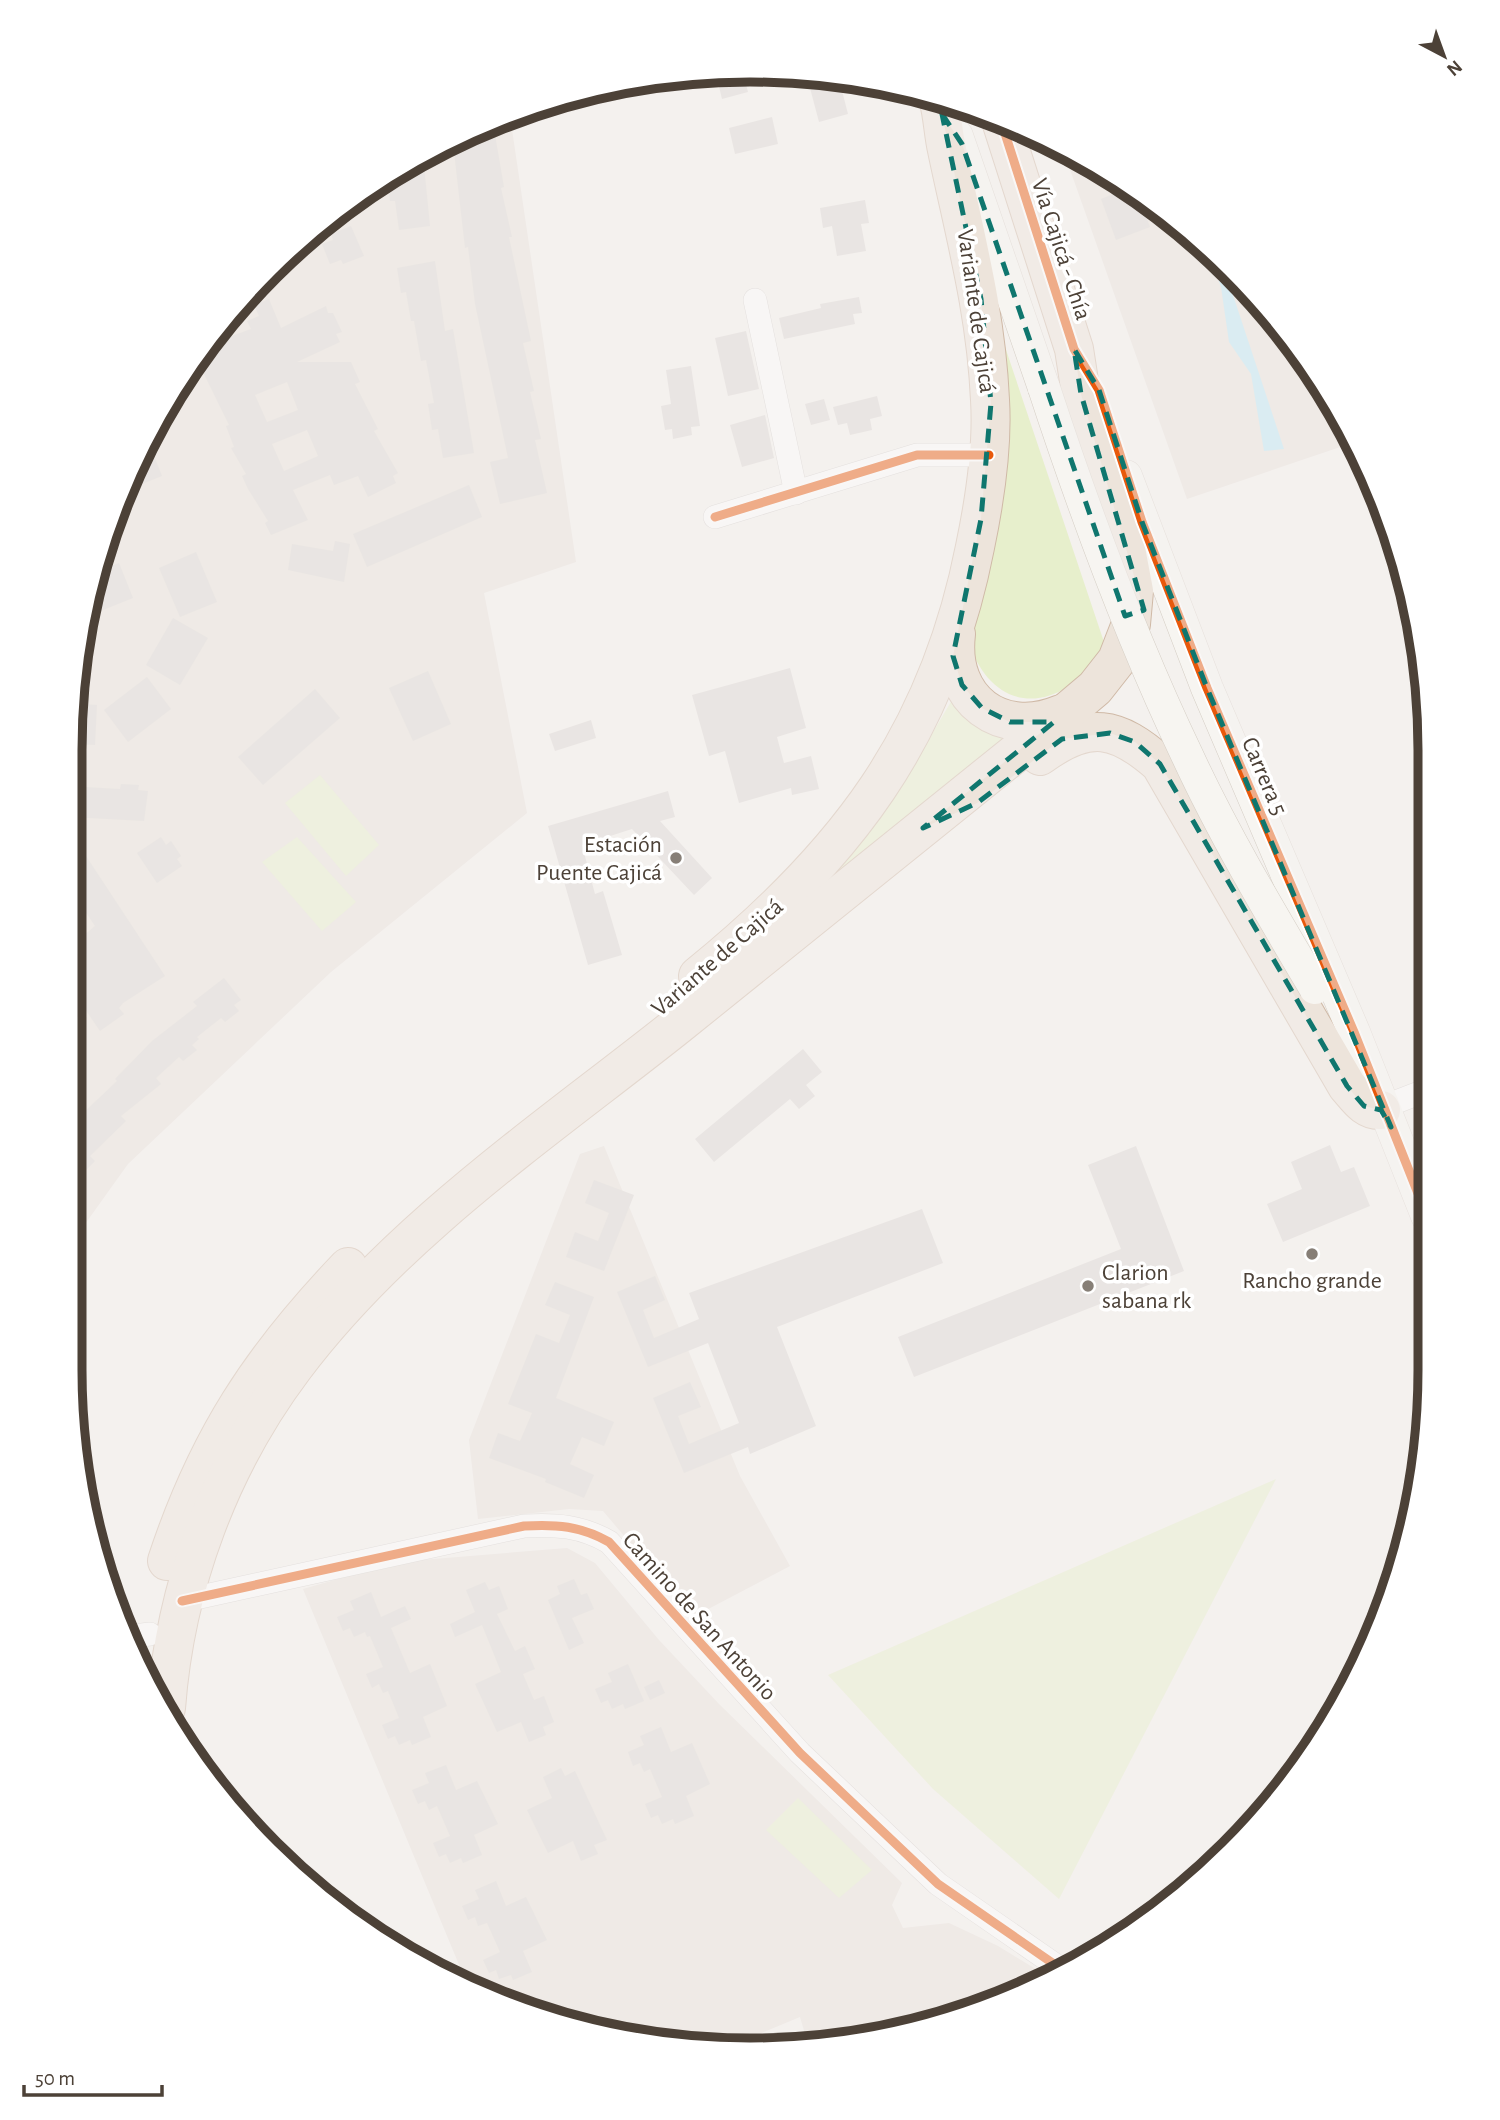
<svg xmlns="http://www.w3.org/2000/svg" width="1500" height="2120" font-family="'Alegreya Sans',sans-serif">
  <rect width="100%" height="100%" fill="#f4f1ee"/>
  <g fill="#e8e2db">
    <path d="M510,116L576,562L484,593L527,813L331,972L128,1164L70,1245V750L83,617L161,410L301,239L410,161Z"/>
    <path d="M1062,147L1164,210L1261,301L1355,442L1187,499Z"/>
    <path d="M604,1146L740,1476L790,1566L693,1617L603,1511L569,1509L478,1519L469,1440L580,1154Z"/>
    <path d="M567,1548L595,1563L659,1640L719,1704L902,1883L892,1905L903,1928L949,1923L998,1946L1052,1979L839,2044H808L800,2017L735,2044H662L489,1998L467,1984L303,1589L397,1562Z"/>
  </g>
  <g fill="#e7efcc">
    <path d="M997,323L1105,645C1094,658 1082,678 1069,686C1023,716 983,689 969,642Z"/>
    <path d="M952,700L1008,736L801,905L900,788Z"/>
    <path d="M320,775L379,845L346,876L285,803Z"/>
    <path d="M297,837L356,902L322,931L262,862Z"/>
    <path d="M1276,1479L1059,1899L933,1789L828,1675Z"/>
    <path d="M798,1798L872,1870L839,1898L766,1830Z"/>
  </g>
  <path fill="#bbe7f5" d="M1198,243L1223,265L1284,449L1264,451L1251,374L1229,342L1221,287L1209,255Z"/>
  <g fill="#dcd8d4" fill-rule="evenodd">
    <path d="M743,73L748,92L722,99L716,74Z"/>
    <path d="M806,73L839,79L848,114L819,122Z"/>
    <path d="M772,117L778,144L735,154L729,128Z"/>
    <path d="M493,123L504,187L501,188L512,237H509L531,341L523,343L534,391L530,392L541,439L535,440L547,493L500,504L490,462L508,458L475,304L468,247L465,248L454,152L458,151L456,140Z"/>
    <path d="M423,155L430,226L399,230L395,201H390L387,178Z"/>
    <path d="M1128,188L1138,195L1150,227L1116,240L1101,199Z"/>
    <path d="M865,200L869,223L861,224L866,251L837,256L832,226L823,228L820,208Z"/>
    <path d="M351,226L364,256L343,264L341,260L330,264L322,244L333,240L331,234Z"/>
    <path d="M435,261L445,331L453,329L474,453L443,458L438,429L432,430L428,404L434,403L426,360L421,361L414,321H411L406,292L401,293L397,268Z"/>
    <path d="M859,297L862,313L853,314L855,324L784,339L779,318L821,308L820,304Z"/>
    <path d="M269,299L281,328L326,306L328,313H333L342,332L336,334L340,342L297,362H351L360,382L355,384L378,429L374,431L398,473L393,476L396,483L368,497L358,476L334,485L330,475L293,490L308,520L271,535L265,523L268,521L248,489L242,476L246,474L231,448L234,447L226,426L229,425L199,364L218,341L251,329L247,321L259,316L254,305ZM287,382L298,410L267,422L255,395ZM307,430L318,456L284,471L272,444Z"/>
    <path d="M746,331L759,389L728,396L715,338Z"/>
    <path d="M691,366L700,426L691,427L692,435L673,439L672,429L665,430L661,406L671,404L666,370Z"/>
    <path d="M877,396L882,416L870,419L872,430L850,435L847,423L838,425L833,407Z"/>
    <path d="M824,399L830,420L811,425L805,404Z"/>
    <path d="M765,415L774,458L742,467L730,425Z"/>
    <path d="M149,443L162,476L132,488L139,468Z"/>
    <path d="M469,485L482,517L367,567L353,534Z"/>
    <path d="M335,541L350,544L344,582L288,570L292,544L333,551Z"/>
    <path d="M196,552L217,602L180,617L159,568Z"/>
    <path d="M119,563L133,598L83,618L101,570Z"/>
    <path d="M173,618L208,638L180,685L146,665Z"/>
    <path d="M790,668L806,728L777,737L784,763L811,756L819,789L792,795L791,788L739,803L725,751L709,756L692,695Z"/>
    <path d="M428,671L451,724L413,741L389,688Z"/>
    <path d="M147,677L171,709L128,742L104,710Z"/>
    <path d="M315,689L340,718L263,785L238,757Z"/>
    <path d="M84,704L97,705L95,745L71,744L74,712L83,713Z"/>
    <path d="M591,720L596,738L555,751L549,734Z"/>
    <path d="M70,780H85V787L120,789L121,784L139,785L138,790L148,791L144,821L70,817Z"/>
    <path d="M668,791L675,817L660,821L712,878L694,895L632,829L582,845L595,894L603,891L622,955L588,965L548,826Z"/>
    <path d="M161,837L166,845L171,841L181,856L177,859L182,866L157,883L137,853Z"/>
    <path d="M86,856L165,976L123,1003L119,1008L124,1014L100,1031L70,987V947L95,926L75,896L70,899V867Z"/>
    <path d="M224,978L241,1000L234,1005L239,1011L225,1022L221,1018L197,1037L199,1039L192,1045L197,1050L183,1061L179,1057L156,1078L161,1084L121,1116L126,1121L90,1156L95,1161L82,1174L79,1170L70,1179V1137L85,1121L80,1116L117,1081L115,1079L152,1041L197,1006L193,1002Z"/>
    <path d="M803,1049L822,1072L806,1085L815,1096L799,1109L790,1099L714,1162L695,1139Z"/>
    <path d="M1330,1145L1341,1172L1354,1167L1370,1206L1283,1242L1267,1204L1302,1189L1291,1162Z"/>
    <path d="M1136,1146L1184,1271L914,1377L898,1337L1121,1249L1088,1165Z"/>
    <path d="M594,1180L634,1195L604,1271L566,1257L575,1232L598,1241L609,1213L585,1203Z"/>
    <path d="M922,1209L943,1263L777,1327L816,1426L750,1454L748,1447L684,1473L653,1398L690,1382L701,1407L678,1416L689,1444L739,1423L708,1343L648,1367L617,1292L655,1276L665,1300L643,1310L654,1338L699,1319L689,1293Z"/>
    <path d="M555,1282L594,1297L556,1398L614,1422L604,1446L582,1437L570,1464L594,1475L584,1498L545,1482L546,1479L489,1458L498,1433L520,1441L532,1413L508,1404L536,1334L559,1343L570,1315L545,1305Z"/>
    <path d="M574,1579L581,1595L587,1593L594,1609L572,1618L584,1643L569,1650L548,1600L560,1594L557,1586Z"/>
    <path d="M485,1582L489,1590L499,1586L508,1609L497,1614L515,1651L525,1646L535,1669L523,1674L534,1700L544,1696L554,1722L543,1727L546,1735L529,1742L521,1722L497,1732L475,1684L501,1672L482,1625L455,1637L450,1624L475,1612L466,1590Z"/>
    <path d="M371,1592L381,1617L405,1606L411,1619L391,1628L410,1673L430,1664L447,1706L423,1717L431,1737L412,1745L410,1740L399,1745L395,1736L388,1739L382,1725L399,1718L388,1691L383,1693L379,1684L372,1688L366,1674L383,1667L370,1636L367,1637L365,1632L354,1637L350,1628L343,1631L337,1617L354,1610L350,1601Z"/>
    <path d="M628,1664L644,1701L625,1709L623,1704L612,1709L608,1700L601,1703L595,1689L612,1682L608,1673Z"/>
    <path d="M659,1680L665,1693L650,1700L644,1687Z"/>
    <path d="M661,1727L671,1752L692,1743L710,1784L686,1796L694,1816L675,1824L673,1819L662,1824L658,1815L651,1818L645,1804L662,1797L650,1769L644,1772L640,1763L633,1766L628,1752L644,1745L640,1736Z"/>
    <path d="M446,1765L456,1790L477,1781L498,1824L474,1835L482,1855L463,1863L461,1858L450,1863L446,1854L439,1857L433,1843L450,1836L437,1806L429,1810L425,1801L418,1804L412,1790L429,1783L425,1773Z"/>
    <path d="M561,1768L565,1776L575,1771L607,1840L594,1845L598,1854L581,1861L573,1841L548,1853L527,1810L552,1798L543,1777Z"/>
    <path d="M496,1881L506,1906L526,1897L547,1940L523,1951L532,1972L513,1980L511,1975L499,1979L496,1970L489,1973L483,1960L500,1952L487,1923L478,1926L475,1917L468,1920L462,1906L479,1899L475,1890Z"/>
  </g>
  <g fill="none" stroke-linecap="round" stroke-linejoin="round">
    <defs>
      <g id="street">
        <path d="M755,300L796,493"/>
        <path d="M715,517L917,455H989"/>
        <path d="M1383,1107L1427,1090"/>
        <path d="M182,1601L524,1526C556,1524 581,1526 609,1542L800,1753L938,1884L1064,1971"/>
        <path d="M134,1636L150,1634"/>
      </g>
      <g id="secondary">
        <path d="M957,136L1044,388"/>
        <path d="M1126,476L1207,688L1354,1032L1427,1216"/>
      </g>
      <g id="highway">
        <path d="M956,634C948,700 1001,739 1061,714"/>
        <path d="M1040,756C1089,720 1117,726 1160,764L1347,1086C1357,1097 1365,1111 1381,1110"/>
        <path d="M698,976C845,857 938,736 975,547C985,499 993,448 990,400C986,311 965,236 947,150C943,133 943,115 938,98"/>
        <path d="M167,1561C207,1440 260,1359 348,1267"/>
        <path d="M166,1708C175,1586 220,1465 294,1367C397,1230 546,1130 678,1025C809,920 939,815 1069,710L1095,688L1117,660L1131,624L1134,591L1120,517L1081,394L1074,349L1001,121"/>
      </g>
    </defs>
    <use href="#street" stroke="#d1cdca" stroke-width="24"/>
    <use href="#secondary" stroke="#d5cec5" stroke-width="33"/>
    <use href="#highway" stroke="#cfb9a6" stroke-width="40"/>
    <use href="#street" stroke="#fdfdfc" stroke-width="23"/>
    <use href="#secondary" stroke="#f7f5f1" stroke-width="32"/>
    <use href="#highway" stroke="#ede4db" stroke-width="38"/>
    <defs>
      <path id="secondary-bridge" d="M1044,388C1085,513 1130,636 1187,755C1224,835 1270,912 1315,988"/>
    </defs>
    <use href="#secondary-bridge" stroke="#d5cec5" stroke-width="33" stroke-linecap="butt"/>
    <use href="#secondary-bridge" stroke="#f7f5f1" stroke-width="32"/>
    <defs>
      <g id="cycleway">
        <path d="M1001,121L1074,349L1099,390L1142,522L1207,688L1354,1032L1427,1216"/>
        <path d="M715,517L917,455H989"/>
        <path d="M182,1601L524,1526C556,1524 581,1526 609,1542L800,1753L938,1884L1064,1971"/>
      </g>
    </defs>
    <use href="#cycleway" stroke="#fff" stroke-width="13"/>
    <use href="#cycleway" stroke="#e8590c" stroke-width="9"/>
  </g>
  <path d="M0 0H1500V2120H0ZM942,114L962,144L1125,616L1144,610L1081,394L1074,349L1099,390L1142,522L1207,688L1391,1127L1381,1110L1364,1106L1347,1086L1160,764L1135,742L1110,733L1062,739L977,803L923,828L1054,722H1010L982,708L962,685L953,656L981,519L991,403L981,299Z" fill="#f4f1ee" fill-opacity=".55" fill-rule="evenodd"/>
  <path fill="none" stroke="#0f766e" stroke-width="5" stroke-dasharray="14 9" stroke-linejoin="round" d="M942,114L962,144L1125,616L1144,610L1081,394L1074,349L1099,390L1142,522L1207,688L1391,1127L1381,1110L1364,1106L1347,1086L1160,764L1135,742L1110,733L1062,739L977,803L923,828L1054,722H1010L982,708L962,685L953,656L981,519L991,403L981,299Z"/>
  <g fill="#877f77" stroke="#fff" stroke-width="2.5">
    <circle cx="676" cy="858" r="7"/>
    <circle cx="1312" cy="1254" r="7"/>
    <circle cx="1088" cy="1286" r="7"/>
  </g>
  <g text-anchor="middle" stroke-width="7" stroke-linejoin="round" paint-order="stroke">
    <g font-size="24" fill="#4c4137" stroke="#fff">
      <text transform="translate(1062 249) rotate(72)" y="8">Vía Cajicá - Chía</text>
      <text transform="translate(977 311) rotate(82)" y="8">Variante de Cajicá</text>
      <text transform="translate(1265 776) rotate(67)" y="8">Carrera 5</text>
      <text transform="translate(717 957) rotate(-41)" y="8">Variante de Cajicá</text>
      <text transform="translate(700 1616) rotate(48)" y="8">Camino de San Antonio</text>
    </g>
    <g font-size="24" fill="#4c4137" stroke="#fff" text-anchor="end">
      <text x="662" y="852">Estación<tspan x="662" dy="28">Puente Cajicá</tspan></text>
      <text x="1102" y="1280" text-anchor="start">Clarion<tspan x="1102" dy="28">sabana rk</tspan></text>
      <text x="1312" y="1288" text-anchor="middle">Rancho grande</text>
    </g>
  </g>
  <path d="M0 0H1500V2120H0ZM750 82H750A668 668 0 0 1 1418 750V1370A668 668 0 0 1 750 2038H750A668 668 0 0 1 82 1370V750A668 668 0 0 1 750 82Z" fill="#fff" fill-rule="evenodd"/>
  <path fill="none" stroke="#4c4137" stroke-width="9" d="M750 82H750A668 668 0 0 1 1418 750V1370A668 668 0 0 1 750 2038H750A668 668 0 0 1 82 1370V750A668 668 0 0 1 750 82Z"/>
  <g transform="translate(1444 56) rotate(139)" stroke="#ffffff" stroke-width="5" paint-order="stroke">
  <path d="M0-5L12 26L0 18L-12 26Z" fill="#4c4137"/>
  <text y="-10" font-size="19" font-weight="bold" text-anchor="middle" fill="#4c4137">N</text>
  </g>
  <path d="M24 2085v10h138v-10" fill="none" stroke="#4c4137" stroke-width="3.5"/>
  <text x="35" y="2085" font-size="21" fill="#4c4137" stroke="#ffffff" stroke-width="5" paint-order="stroke">50 m</text>
</svg>
